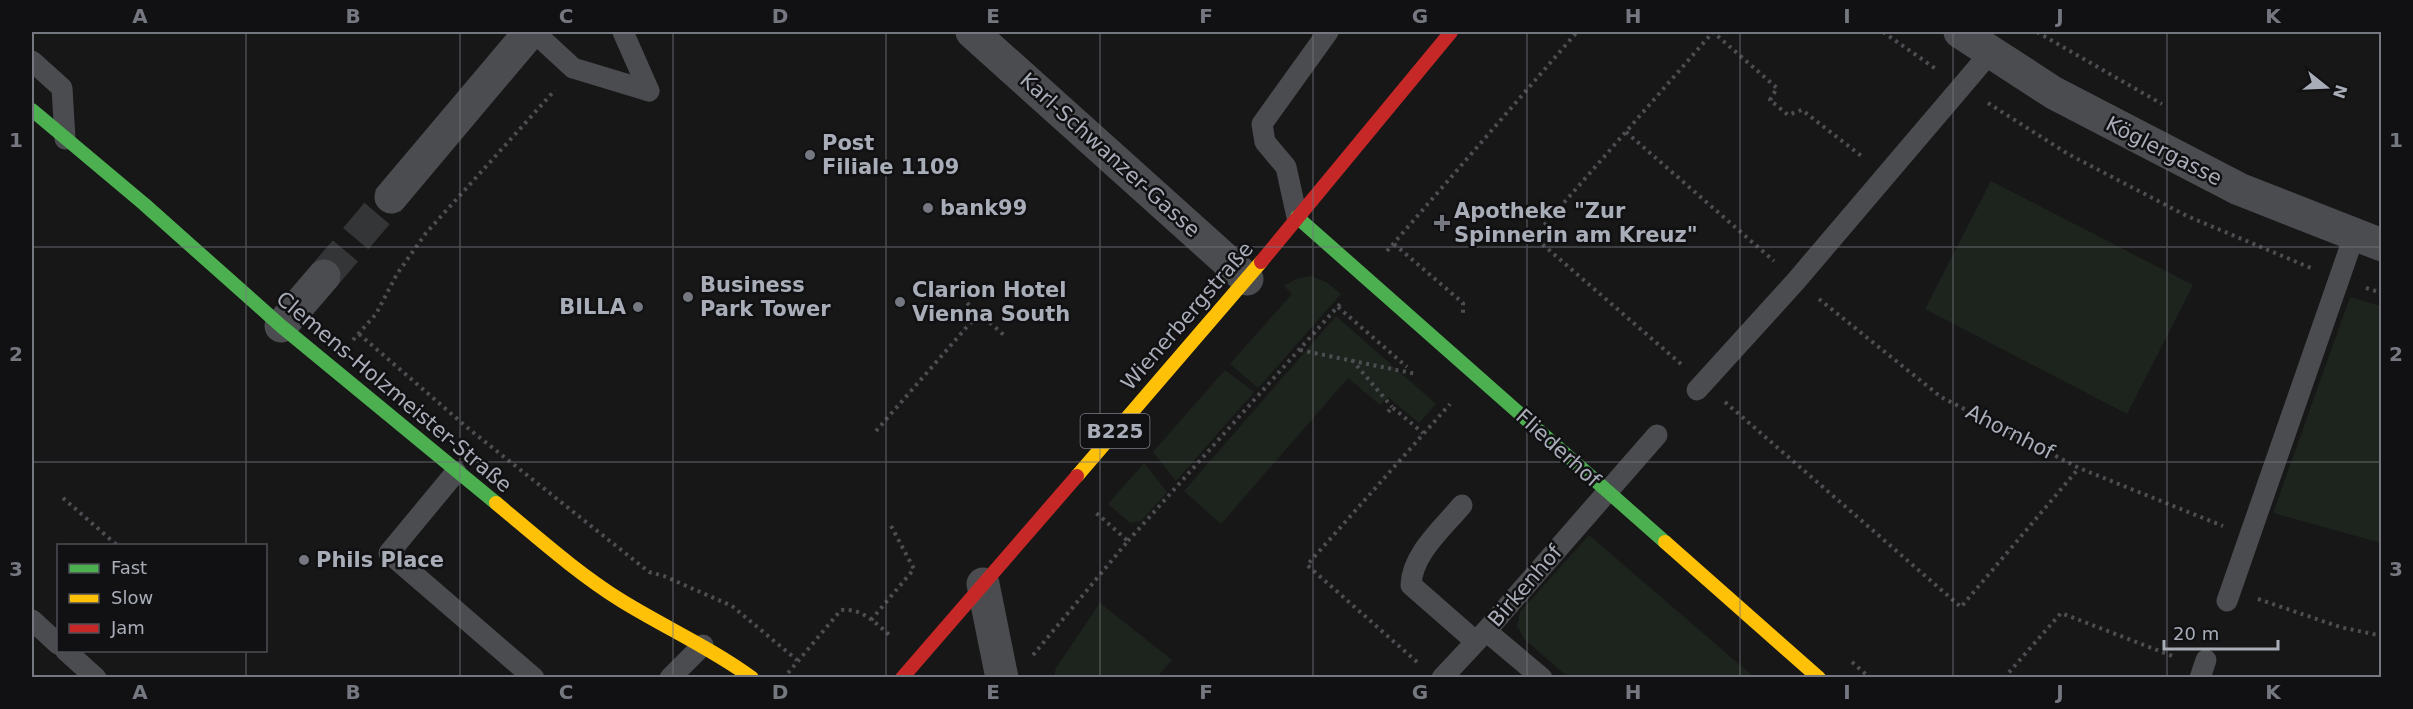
<svg xmlns="http://www.w3.org/2000/svg" width="2413" height="709" font-family="'DejaVu Sans',sans-serif">
  <rect width="100%" height="100%" fill="#171717"/>
  <g fill="#1d241e">
    <path d="M1991,181L2193,285L2127,414L1925,309Z"/>
    <path d="M1311,276L1326,282L1341,294L1258,388L1230,364L1292,294L1284,286L1296,279Z"/>
    <path d="M2350,297L2381,306V543L2273,513Z"/>
    <path d="M1336,316L1436,404L1419,423L1388,397L1380,405L1348,378L1221,524L1184,491Z"/>
    <path d="M1225,370L1254,392L1176,481L1153,452Z"/>
    <path d="M1144,463L1167,492L1141,521L1130,523L1108,504Z"/>
    <path d="M1589,535L1754,677H1568L1524,639L1517,626L1520,612Z"/>
    <path d="M1100,603L1172,660L1157,677H1054L1056,668Z"/>
  </g>
  <g fill="none" stroke-linecap="round" stroke-linejoin="round">
    <path stroke="#343537" stroke-width="33" stroke-dasharray="33 16" stroke-linecap="butt" d="M324,276L391,197"/>
    <g stroke="#4d4e52" stroke-width="4" stroke-dasharray="3 4.5" stroke-linecap="butt">
      <path d="M1883,32L1936,69"/>
      <path d="M2037,32L2162,104"/>
      <path d="M1988,103L2068,154L2187,216L2311,268"/>
      <path d="M1626,132L1774,261"/>
      <path d="M1394,244L1463,303V316"/>
      <path d="M1387,251L1577,32"/>
      <path d="M2366,288L2382,293"/>
      <path d="M1819,299L1941,397L2079,468L2223,526"/>
      <path d="M967,303L1004,335"/>
      <path d="M1338,307L1407,367"/>
      <path d="M359,334L469,429L649,572L664,576L732,606L797,660"/>
      <path d="M353,340L376,314L397,274L426,233L555,90"/>
      <path d="M1300,350L1416,374"/>
      <path d="M1352,360L1392,407"/>
      <path d="M1681,364L1534,237L1713,32L1777,88L1770,100L1788,115L1802,110L1864,158"/>
      <path d="M1725,402L1961,607L2079,468"/>
      <path d="M1388,412L1392,407L1423,433"/>
      <path d="M876,431L979,313"/>
      <path d="M63,498L118,546"/>
      <path d="M1128,541L1340,304"/>
      <path d="M2258,599L2340,627L2382,636"/>
      <path d="M871,620L914,569L890,524"/>
      <path d="M1033,655L1128,541L1094,511"/>
      <path d="M1417,662L1307,565L1450,404"/>
      <path d="M1852,662L1870,678"/>
      <path d="M788,673L841,610C863,608 875,623 892,637"/>
      <path d="M2004,678L2061,613L2175,657"/>
    </g>
    <g stroke="#4b4c50" stroke-width="21">
      <path d="M534,32L573,68L649,91"/>
      <path d="M623,32L649,91"/>
      <path d="M32,61L62,88L65,139"/>
      <path d="M1297,217L1286,167L1265,142L1262,124L1328,32"/>
      <path d="M1697,390L1796,281L1990,53"/>
      <path d="M456,472L389,553L534,678"/>
      <path d="M1462,505C1443,528 1412,554 1411,585L1475,641"/>
      <path d="M2227,601L2354,236"/>
      <path d="M32,620L58,644"/>
      <path d="M1486,631L1542,678"/>
      <path d="M65,650L96,678"/>
      <path d="M670,678L703,645"/>
      <path d="M1442,678L1486,631L1657,435"/>
      <path d="M2200,678L2206,660"/>
    </g>
    <g stroke="#4b4c50" stroke-width="33">
      <path d="M972,32L1247,279"/>
      <path d="M1960,32L2054,93L2239,189L2382,245"/>
      <path d="M391,197L530,32"/>
      <path d="M281,326L324,276"/>
      <path d="M983,584L1002,678"/>
    </g>
    <g stroke="#4caf50" stroke-width="14">
      <path d="M32,110L144,204L281,326L496,503"/>
      <path d="M1297,217L1665,542"/>
    </g>
    <g stroke="#ffc107" stroke-width="14">
      <path d="M1077,476L1261,262"/>
      <path d="M496,503C537,537 577,573 622,601C666,628 711,648 752,678"/>
      <path d="M1665,542L1819,678"/>
    </g>
    <g stroke="#c62828" stroke-width="14">
      <path d="M1261,262L1451,32"/>
      <path d="M902,678L1077,476"/>
    </g>
  </g>
  <path fill="none" stroke="#757880" stroke-width="1.5" stroke-opacity="0.55" d="M246,32V546M460,32V678M673,32V678M886,32V678M1100,32V678M1313,32V678M1527,32V678M1740,32V678M1953,32V678M2167,32V678M32,247H2382M32,462H2382M246,650V678"/>
  <g fill="#757880" stroke="#111113" stroke-width="2">
    <circle cx="810" cy="155" r="6"/>
    <circle cx="928" cy="208" r="6"/>
    <path d="M1439 214h6v6h6v6h-6v6h-6v-6h-6v-6h6z"/>
    <circle cx="688" cy="297" r="6"/>
    <circle cx="900" cy="302" r="6"/>
    <circle cx="638" cy="307" r="6"/>
    <circle cx="304" cy="560" r="6"/>
  </g>
  <g text-anchor="middle" stroke-width="5" stroke-linejoin="round" paint-order="stroke">
    <rect fill="#111113" stroke="#7b7e86" stroke-width="1.5" x="1080.5" y="414" width="69" height="34" rx="4.5"/>
    <g font-size="20" font-weight="bold" fill="#a8adb8">
      <text x="1115" y="438">B225</text>
    </g>
    <g font-size="21" font-weight="bold" fill="#a8adb8" stroke="#111113" text-anchor="start">
      <text x="822" y="150">Post<tspan x="822" dy="24">Filiale 1109</tspan></text>
      <text x="940" y="215">bank99</text>
      <text x="1454" y="218">Apotheke "Zur<tspan x="1454" dy="24">Spinnerin am Kreuz"</tspan></text>
      <text x="700" y="292">Business<tspan x="700" dy="24">Park Tower</tspan></text>
      <text x="912" y="297">Clarion Hotel<tspan x="912" dy="24">Vienna South</tspan></text>
      <text x="626" y="314" text-anchor="end">BILLA</text>
      <text x="316" y="567">Phils Place</text>
    </g>
    <g font-size="21" fill="#a8adb8" stroke="#111113">
      <text transform="translate(2164 151) rotate(27)" y="7">Köglergasse</text>
      <text transform="translate(1110 155) rotate(42)" y="7">Karl-Schwanzer-Gasse</text>
      <text transform="translate(1187 316) rotate(-49)" y="7">Wienerbergstraße</text>
      <text transform="translate(394 392) rotate(40)" y="7">Clemens-Holzmeister-Straße</text>
      <text transform="translate(2010 432) rotate(27)" y="7">Ahornhof</text>
      <text transform="translate(1558 448) rotate(42)" y="7">Fliederhof</text>
      <text transform="translate(1525 586) rotate(-49)" y="7">Birkenhof</text>
    </g>
  </g>
  <rect width="2413" height="709" fill="none" stroke="#111113" stroke-width="66"/>
  <rect x="57" y="544" width="210" height="108" fill="#111113" stroke="#4d4f55" stroke-width="1.5"/>
  <rect x="69" y="564" width="30" height="9" fill="#4caf50" stroke="#4d4f55" stroke-width="1.5"/>
  <text x="111" y="574" font-size="18" fill="#a8adb8">Fast</text>
  <rect x="69" y="594" width="30" height="9" fill="#ffc107" stroke="#4d4f55" stroke-width="1.5"/>
  <text x="111" y="604" font-size="18" fill="#a8adb8">Slow</text>
  <rect x="69" y="624" width="30" height="9" fill="#c62828" stroke="#4d4f55" stroke-width="1.5"/>
  <text x="111" y="634" font-size="18" fill="#a8adb8">Jam</text>
  <g transform="translate(2326 87) rotate(108)" stroke="#111113" stroke-width="4.5" paint-order="stroke">
  <path d="M0-4.5L10 22L0 15L-10 22Z" fill="#a8adb8"/>
  <text y="-9" font-size="16" font-weight="bold" text-anchor="middle" fill="#a8adb8">N</text>
  </g>
  <path d="M2164 640v9h114v-9" fill="none" stroke="#a8adb8" stroke-width="3"/>
  <text x="2173" y="640" font-size="18" fill="#a8adb8" stroke="#111113" stroke-width="4.5" paint-order="stroke">20 m</text>
  <rect x="33" y="33" width="2347" height="643" fill="none" stroke="#757880" stroke-width="2"/>
  <g font-size="20" text-anchor="middle" font-weight="bold" fill="#757880">
    <text x="140" y="23">A</text>
    <text x="353" y="23">B</text>
    <text x="566" y="23">C</text>
    <text x="780" y="23">D</text>
    <text x="993" y="23">E</text>
    <text x="1206" y="23">F</text>
    <text x="1420" y="23">G</text>
    <text x="1633" y="23">H</text>
    <text x="1847" y="23">I</text>
    <text x="2060" y="23">J</text>
    <text x="2273" y="23">K</text>
    <text x="16" y="147">1</text>
    <text x="2396" y="147">1</text>
    <text x="16" y="361">2</text>
    <text x="2396" y="361">2</text>
    <text x="16" y="576">3</text>
    <text x="2396" y="576">3</text>
    <text x="140" y="699">A</text>
    <text x="353" y="699">B</text>
    <text x="566" y="699">C</text>
    <text x="780" y="699">D</text>
    <text x="993" y="699">E</text>
    <text x="1206" y="699">F</text>
    <text x="1420" y="699">G</text>
    <text x="1633" y="699">H</text>
    <text x="1847" y="699">I</text>
    <text x="2060" y="699">J</text>
    <text x="2273" y="699">K</text>
  </g>
</svg>
